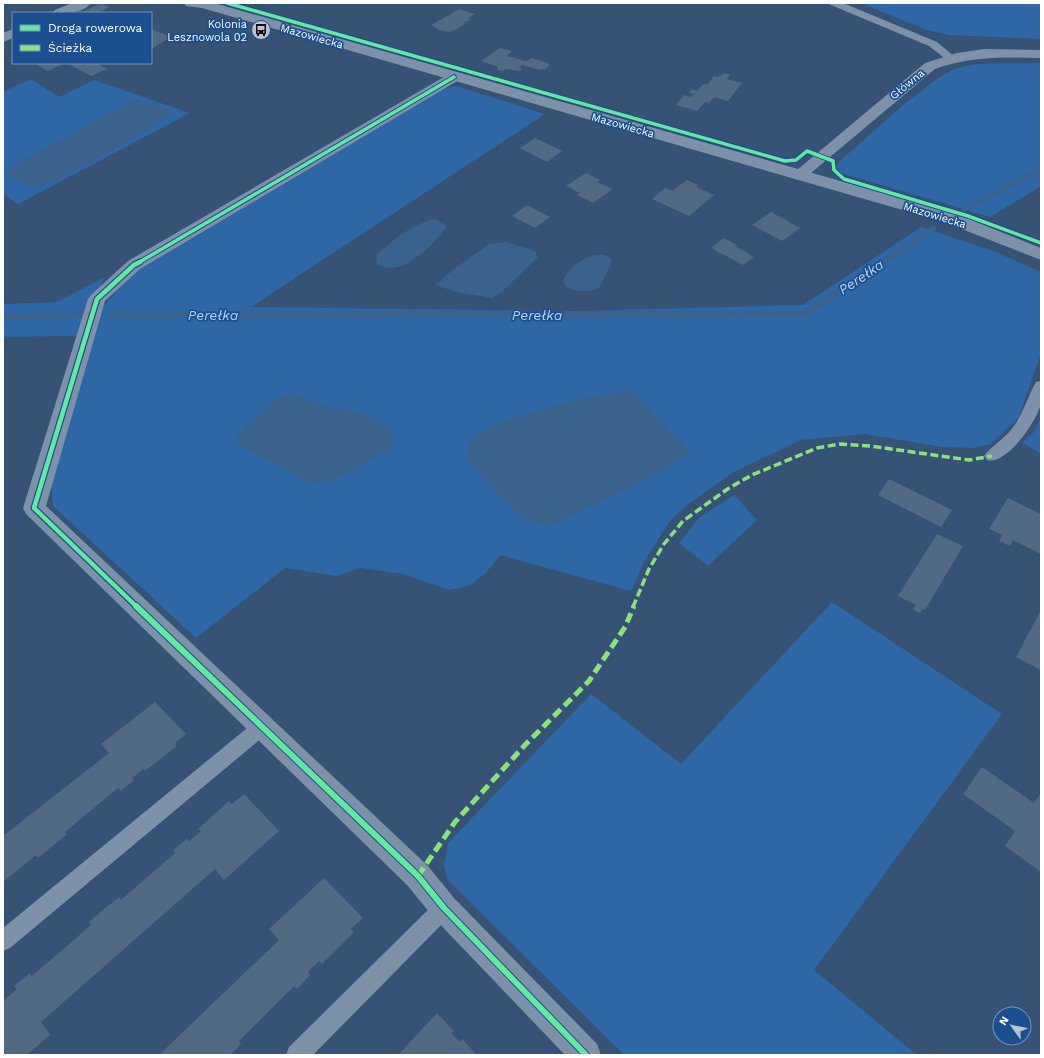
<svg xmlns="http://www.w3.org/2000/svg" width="1044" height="1058" font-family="'Work Sans',sans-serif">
  <rect width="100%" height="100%" fill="#365274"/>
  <g fill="#2f66a5">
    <path d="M860,3H1041V39L949,35L927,30Z"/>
    <path d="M1041,63V186L990,217L841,173L836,167L840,161L903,105L938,78L956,68L977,64Z"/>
    <path d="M31,79L59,97L94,80L190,113L18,204L3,194V92Z"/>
    <path d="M456,86L545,114L251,307L574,311L803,305L921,227L993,251L1041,272V353L1019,417L991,444L973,448L942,447L865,434L801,440L734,472L687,505L669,522L644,562L631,591L500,555L486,573L469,586L449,590L403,574L361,568L336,576L285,568L196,638L53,506L51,480L102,308L138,267L445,88Z"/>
    <path d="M105,277L77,336L3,337V304L57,302Z"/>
    <path d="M1041,417V454L1022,442L1034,432Z"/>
    <path d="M734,495L757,520L708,566L679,543L699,518Z"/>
    <path d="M832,602L1002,714L814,970L917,1055H624L447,879L444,865L448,843L591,694L681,764Z"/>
  </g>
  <g fill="#3b618d">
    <path d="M136,99L156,103L174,114L103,156L49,184L30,186L11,178L8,168Z"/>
    <path d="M435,219L447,226C437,241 412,267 392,268C387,268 382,266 377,265L376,255C396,238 410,225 435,219Z"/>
    <path d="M506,242L535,251L538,257L503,291L492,298L456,292L435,285L454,269L489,244Z"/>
    <path d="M595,255H604L611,259V264L599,288C587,293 578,292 566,287L563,281C570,265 579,261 595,255Z"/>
    <path d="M632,390L690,452L650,478L549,526L522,518L488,484L466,455L471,438L503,421L580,399Z"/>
    <path d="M289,394L338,409L363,413L389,429L394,441L387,451L352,471L327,482L310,483L239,445L237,436L276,399Z"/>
  </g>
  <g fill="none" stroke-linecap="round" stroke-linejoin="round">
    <g fill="#3b618d" fill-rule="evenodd">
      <path d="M1041,166V171L964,212H960L959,211Z"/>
      <path d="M932,226H934L938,228L806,317L113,318L109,315L113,312L804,311Z"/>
      <path d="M80,312L83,313V317L3,320V314Z"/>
    </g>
  </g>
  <g fill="#526984">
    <path d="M101,3L110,7L98,13H80Z"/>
    <path d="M460,9L475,14L468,18L471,19L464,23L465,24L457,29L449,32L440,30L431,25Z"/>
    <path d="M151,29L171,37L151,49Z"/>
    <path d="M500,48L512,51L507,56L526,61L532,58L548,63L549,65L546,69L540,70L522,65L519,67L522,69L519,71L507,69L502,71L498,70L497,68L498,67L481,61Z"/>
    <path d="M33,63H65L48,71Z"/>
    <path d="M71,63H97L107,69L91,76L69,64Z"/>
    <path d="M725,73L730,75L727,79L742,83L728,101L714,97L709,103L705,102L697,111L676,105L684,95L691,97L694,94L689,93L692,89L697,91L703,84H708L714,76L718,77Z"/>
    <path d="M535,138L562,151L547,162L520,148Z"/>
    <path d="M586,173L600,180L597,182L613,189L593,203L577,195L580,193L566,186Z"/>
    <path d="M687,180L698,185L696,187L714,195L689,216L652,199L665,188L672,191Z"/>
    <path d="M527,205L550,217L535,228L512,216Z"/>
    <path d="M771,212L800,228L782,241L752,225Z"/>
    <path d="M724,238L737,245L735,246L754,257L743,265L711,248Z"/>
    <path d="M889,479L952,510L941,527L878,495Z"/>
    <path d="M1008,498L1041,514V554L1013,540L1010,546L999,541L1002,535L989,529Z"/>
    <path d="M937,534L963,546L925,610L923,609L920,613L913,610L916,605L898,596Z"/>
    <path d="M1041,610V670L1016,657Z"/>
    <path d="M155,702L186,734L175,743L177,746L145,771L143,769L132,778L134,780L121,791L118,788L65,832L67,834L38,858L36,855L3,882V836L109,753L101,744Z"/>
    <path d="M982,767L1034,803L1041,793V872L1005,846L1015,831L963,794Z"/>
    <path d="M244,794L279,831L224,880L215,869L41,1022L50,1035L27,1055H3V1001L17,989L14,986L30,973L32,976L91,925L89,922L104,909L119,897L121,900L175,853L173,850L187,839L189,841L201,831L198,829L229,801L232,804Z"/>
    <path d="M324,878L363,918L351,929L354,932L322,964L319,961L308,972L310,975L297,989L294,986L239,1041L241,1044L230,1055H159L279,940L269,929Z"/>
    <path d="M437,1013L454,1031L451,1033L460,1042L462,1039L477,1055H398Z"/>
  </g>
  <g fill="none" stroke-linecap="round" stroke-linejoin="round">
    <g fill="#7d92a8" fill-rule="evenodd">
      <path d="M829,3H843L937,42L956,58L955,60H947L929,46L831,5Z"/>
      <path d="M1041,381C1041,388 1042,396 1041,403C1038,420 1006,466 987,460L984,456C990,447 1004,439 1011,430C1023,415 1027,398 1036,382Z"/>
      <path d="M263,718L269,720L272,726L269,732L10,948L3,951V928L257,720Z"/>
      <path d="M444,898L451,901L454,908L451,915L313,1055H286L289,1047L437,901Z"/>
    </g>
    <g fill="#7d92a8" fill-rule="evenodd">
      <path d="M72,3H91C83,14 65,13 53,13L55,10Z"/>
      <path d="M13,29V38L3,42V33Z"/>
      <path d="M984,49L1041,50V58C1005,57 970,56 935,69L805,178L799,180L793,178L791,175L925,63L957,53Z"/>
      <path d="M454,73L459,74L461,77L459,80L140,269L105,301L46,506L428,866L454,898L597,1044L601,1055H565L434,918L408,886L26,514L23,508L88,299L91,295L128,261L449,74Z"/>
    </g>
    <path fill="#7d92a8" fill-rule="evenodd" d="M184,3H214L925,205L961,216L1041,248V260L949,224L913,213L202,8L186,6Z"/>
    <path stroke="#8de07e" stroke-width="3.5" stroke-dasharray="8 3.5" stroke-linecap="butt" d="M633,607L649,569L664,544L683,521L729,488L752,475L817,448L840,444L870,446L969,460L992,456"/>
    <path stroke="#8de07e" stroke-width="5" stroke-dasharray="10 5" stroke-linecap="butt" d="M418,876L455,822L525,745L589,681L625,627L634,606"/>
    <defs>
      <g id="cycleway-far2">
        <path d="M227,3L785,161L796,160L807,151L833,161L834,170L844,179L968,216L1041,243"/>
        <path d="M138,263L454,77"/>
      </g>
      <path id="cycleway-far1" d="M137,607L34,508L97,299L134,265L140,262"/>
      <path id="cycleway" d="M136,606L418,876L444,908L586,1055"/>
    </defs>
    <use href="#cycleway-far2" stroke="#1b4f8f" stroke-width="5.5"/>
    <use href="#cycleway-far1" stroke="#1b4f8f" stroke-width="7"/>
    <use href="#cycleway" stroke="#1b4f8f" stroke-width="8"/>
    <use href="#cycleway-far2" stroke="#66e7a1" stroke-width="3.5"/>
    <use href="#cycleway-far1" stroke="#66e7a1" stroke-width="4.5"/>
    <use href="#cycleway" stroke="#66e7a1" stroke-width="6"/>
  </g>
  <defs>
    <symbol id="bus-disc" viewBox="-11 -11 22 22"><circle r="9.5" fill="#b9c2ce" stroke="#1b4f8f"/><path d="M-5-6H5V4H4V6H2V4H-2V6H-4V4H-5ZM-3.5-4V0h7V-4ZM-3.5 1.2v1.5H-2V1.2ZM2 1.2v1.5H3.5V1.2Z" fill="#111"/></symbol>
  </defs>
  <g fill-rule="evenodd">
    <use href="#bus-disc" x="250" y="19" width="22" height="22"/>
  </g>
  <g text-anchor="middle" stroke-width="3.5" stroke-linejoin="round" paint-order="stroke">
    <g font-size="11" fill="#fff" stroke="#1b4f8f" text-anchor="end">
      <text x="247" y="28">Kolonia<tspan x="247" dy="13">Lesznowola 02</tspan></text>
    </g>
    <g font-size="11" fill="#fff" stroke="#1b4f8f">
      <text transform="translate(312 36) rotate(16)" y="4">Mazowiecka</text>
      <text transform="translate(907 84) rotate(-39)" y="4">Główna</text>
      <text transform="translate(623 125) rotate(16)" y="4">Mazowiecka</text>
      <text transform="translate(935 215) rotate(17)" y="4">Mazowiecka</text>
    </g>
    <g font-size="14" font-style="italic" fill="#b5d3f5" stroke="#1b4f8f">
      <text transform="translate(861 277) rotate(-34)" y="5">Perełka</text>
      <text x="213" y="320">Perełka</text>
      <text x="537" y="320">Perełka</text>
    </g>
  </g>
  <rect width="1044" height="1058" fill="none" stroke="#ffffff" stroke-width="8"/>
  <rect x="12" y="12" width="140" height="52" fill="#1b4f8f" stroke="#7695bc"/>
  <rect x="20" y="25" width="20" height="6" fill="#66e7a1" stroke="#7695bc"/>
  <text x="48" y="32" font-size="12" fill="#ffffff">Droga rowerowa</text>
  <rect x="20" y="45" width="20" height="6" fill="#8de07e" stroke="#7695bc"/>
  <text x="48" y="52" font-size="12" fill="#ffffff">Ścieżka</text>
  <g transform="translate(1012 1026) rotate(303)"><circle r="19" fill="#1b4f8f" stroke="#7695bc"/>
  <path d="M0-3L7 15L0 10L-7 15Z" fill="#b9c2ce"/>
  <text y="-6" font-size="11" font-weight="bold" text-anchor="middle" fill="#ffffff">N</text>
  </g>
</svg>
